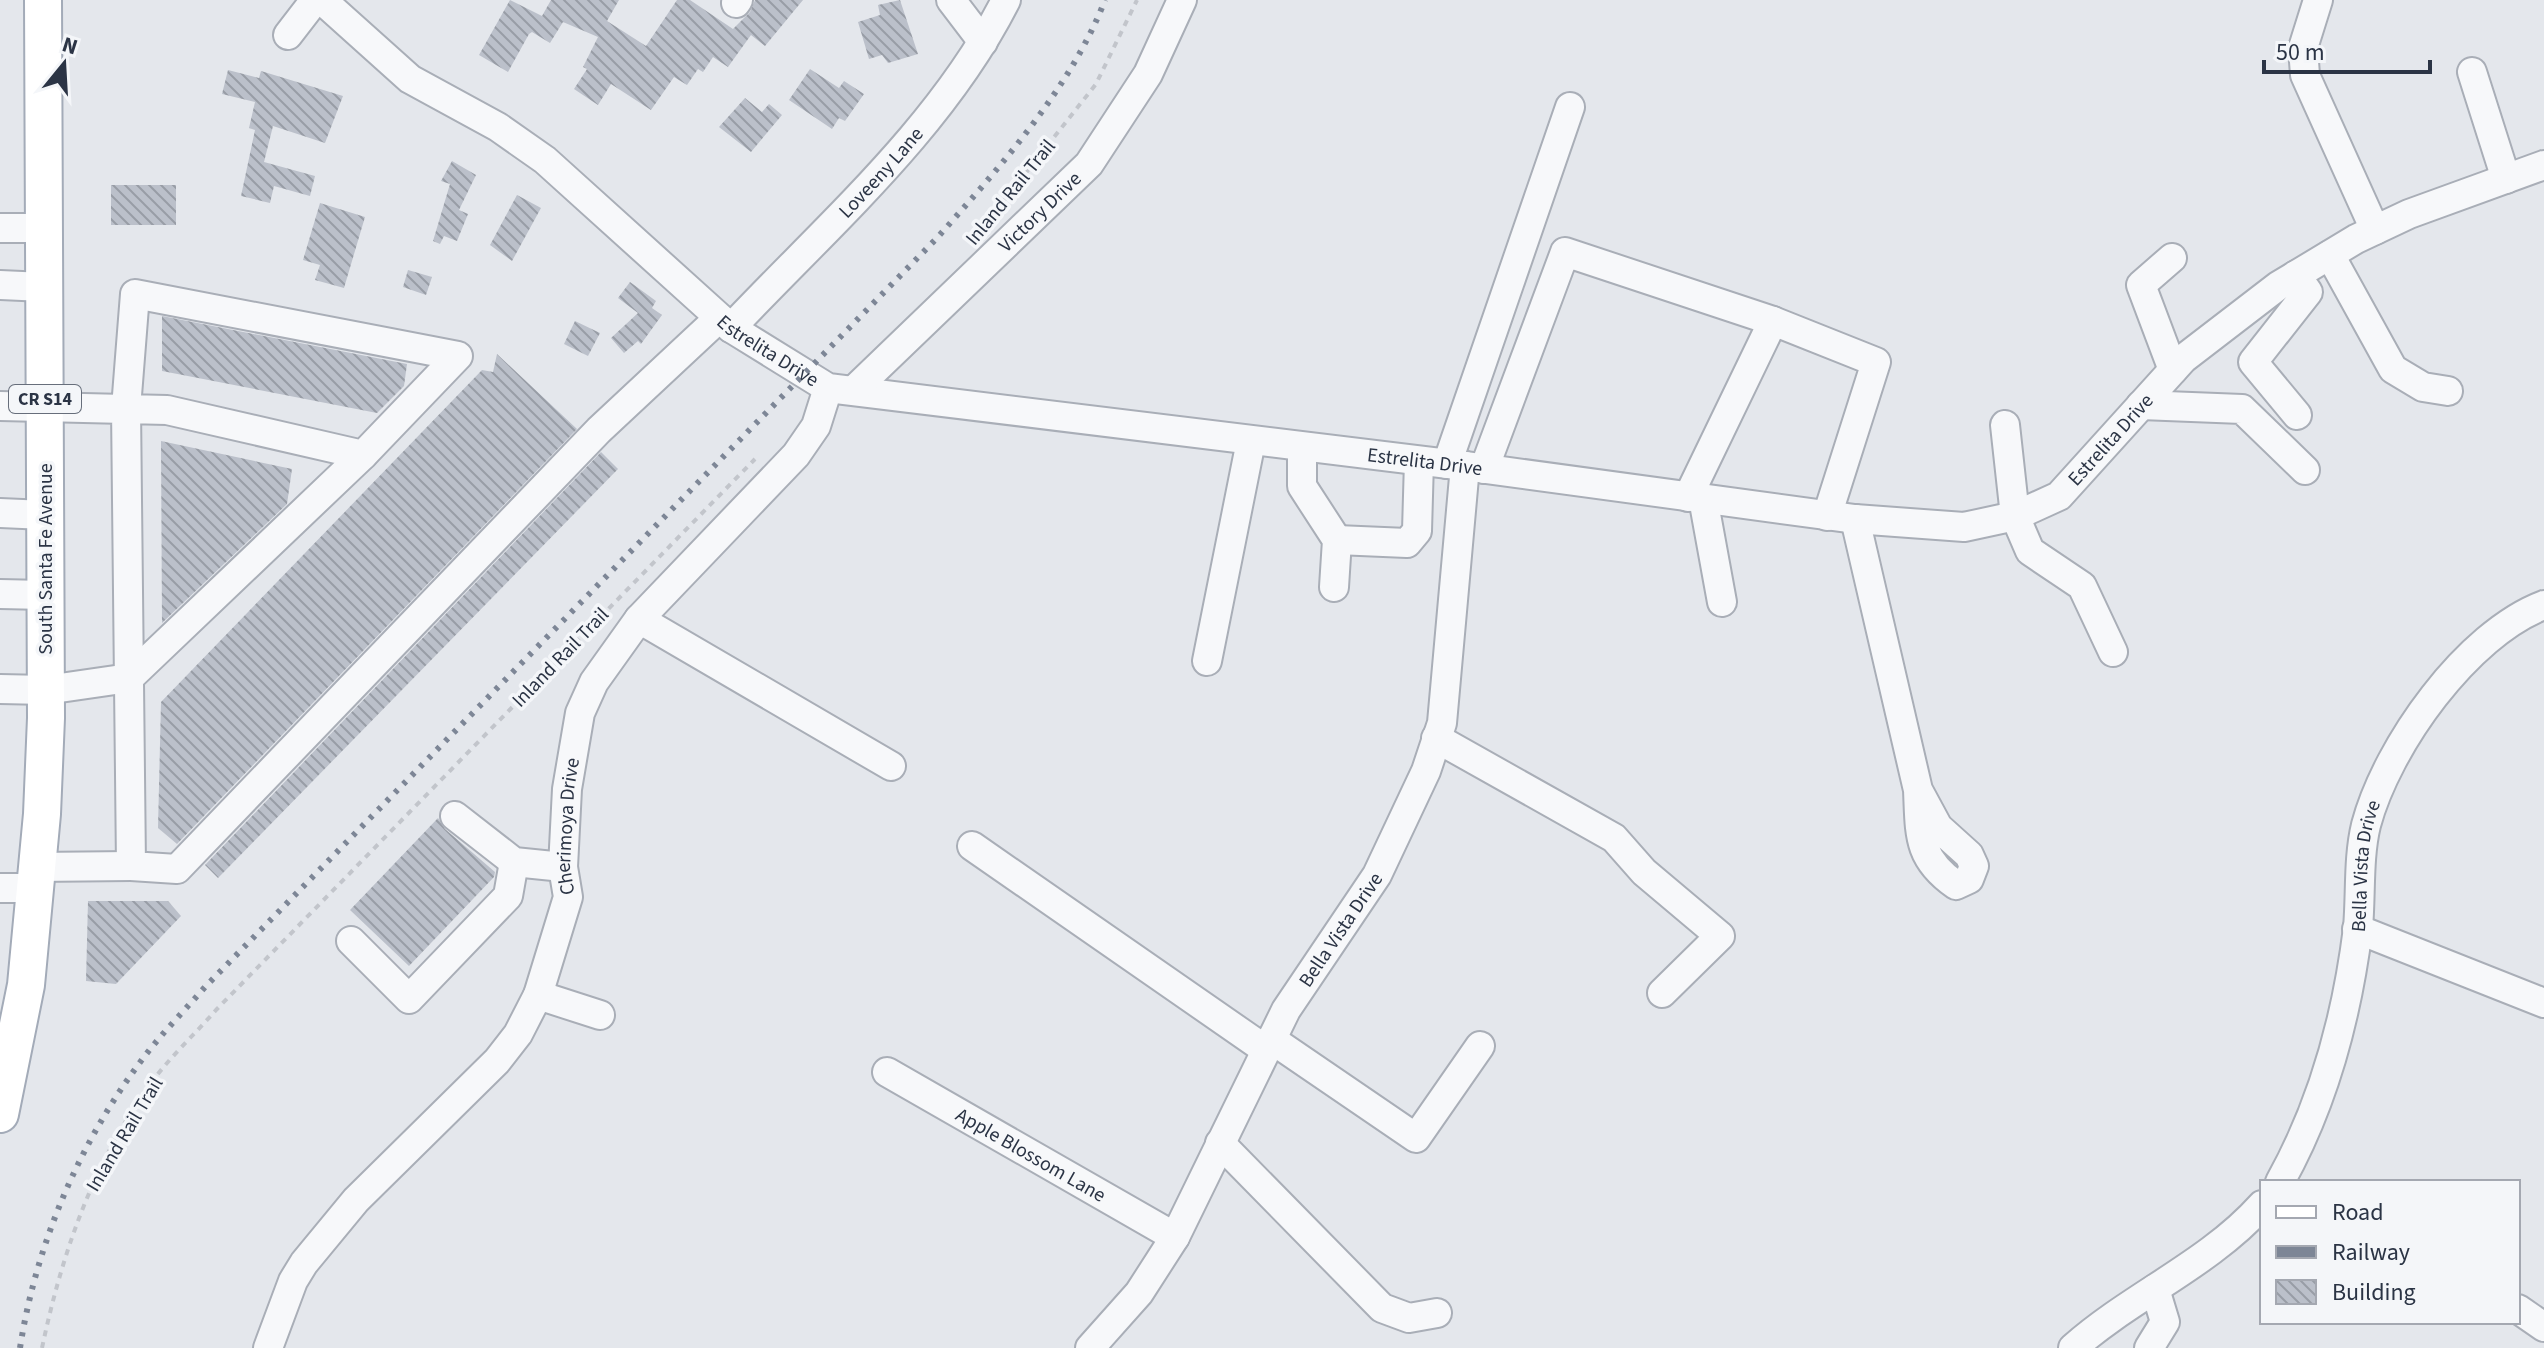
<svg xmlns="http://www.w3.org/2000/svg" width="2544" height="1348" font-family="'Source Sans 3',sans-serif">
  <defs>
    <pattern id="building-back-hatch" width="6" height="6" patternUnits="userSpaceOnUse" patternTransform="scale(2)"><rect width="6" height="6" fill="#bbc0ca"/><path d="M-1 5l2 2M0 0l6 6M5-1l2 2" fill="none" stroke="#989da6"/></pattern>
  </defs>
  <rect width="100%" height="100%" fill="#e4e7ec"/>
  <g fill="url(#building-back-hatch)">
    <path d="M510,0L542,16L551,0H619L607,21L646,46L677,0H690L733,29L750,12L755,0H803L765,46L751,35L728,67L713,57L703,72L698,69L687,85L674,77L651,110L611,84L598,105L574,89L587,69L583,67L598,37L563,22L550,43L532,32L529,34L508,72L479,55Z"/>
    <path d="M900,0L918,54L888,63L882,55L869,59L858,22L880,15L878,5Z"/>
    <path d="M810,69L839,88L844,81L864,94L845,121L839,118L832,129L789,100Z"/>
    <path d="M228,70L259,78L261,71L343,96L325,143L273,126L264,162L315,176L310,196L274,186L270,203L241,196L255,130L249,128L255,102L222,94Z"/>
    <path d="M745,98L762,112L769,104L782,115L751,152L719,127Z"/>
    <path d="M452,161L476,175L459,210L468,214L457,241L444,236L440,244L433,241L450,184L441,181Z"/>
    <rect x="111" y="185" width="65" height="40"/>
    <path d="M517,195L541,208L512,261L490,245Z"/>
    <path d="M320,203L365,217L344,288L315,280L320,265L303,260Z"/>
    <path d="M408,270L432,277L426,295L403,287Z"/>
    <path d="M630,282L656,301L652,308L662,315L641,344L638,341L624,353L611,338L638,313L618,298Z"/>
    <path d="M162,316L407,364L404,386L377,413L162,371Z"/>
    <path d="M575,321L600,333L588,356L564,344Z"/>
    <path d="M497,354L577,429L177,844L158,828L161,702L482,370L493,372Z"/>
    <path d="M161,441L292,469L287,504L162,623Z"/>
    <path d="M601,452L618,469L218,878L205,865Z"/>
    <path d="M438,818L445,829L495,872L494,877L409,966L350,910Z"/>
    <path d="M88,901H168L181,916L116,984L86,981Z"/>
  </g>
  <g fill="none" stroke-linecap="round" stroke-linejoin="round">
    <defs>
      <g id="minor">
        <path id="s1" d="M322,0L410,79L498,127L545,160L731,328L828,388L1465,466L1855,519L1964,527L2015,516L2059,496L2183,359L2278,286L2356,239L2409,214L2544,165"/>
        <path d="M951,0L983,42"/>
        <path d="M2318,0L2303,48L2305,75L2375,230"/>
        <path d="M736,3L738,0"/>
        <path d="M288,35L315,0"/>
        <path d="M2472,72L2506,179"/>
        <path d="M0,228H44"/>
        <path d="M2330,255L2393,369L2423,387L2448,391"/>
        <path d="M2172,258L2141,285L2173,370"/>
        <path d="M2296,275L2308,292L2253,362L2297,415"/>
        <path d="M0,285L44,287"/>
        <path id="s2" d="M731,328C828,225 942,127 1006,0"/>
        <path id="s3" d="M855,389L1089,164L1148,74L1182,0"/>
        <path d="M2141,405L2242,409L2305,470"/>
        <path d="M0,406L167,410L363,455L458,356L135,294L126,408L131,866L177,869L599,430L719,318"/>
        <path d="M2005,425L2015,516L2030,551L2082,586L2113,652"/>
        <path d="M1302,447V486L1337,540L1334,587"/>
        <path d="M1447,464L1570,107"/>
        <path d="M1484,469L1565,252L1773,321L1876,362L1827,516"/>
        <path d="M1688,497L1773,321"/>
        <path d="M1703,498L1722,602"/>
        <path d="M0,513L45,515"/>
        <path d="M1855,519L1918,790L1938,827L1969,855L1974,866L1969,879L1956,885C1917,858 1920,834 1918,790"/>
        <path d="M1337,540L1407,543L1417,531L1419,461"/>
        <path d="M0,594L45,595"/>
        <path d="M639,619L891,766"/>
        <path d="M1207,661L1251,441"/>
        <path d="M0,689L46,690L129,678L363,455"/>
        <path d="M1436,738L1614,838L1644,872L1720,936L1662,993"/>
        <path d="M455,816L514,862L563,867"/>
        <path d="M972,846L1266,1050"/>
        <path d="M35,867L131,866"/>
        <path d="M0,888H33"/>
        <path d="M2357,929L2544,1003"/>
        <path d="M351,941L409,999L508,896L514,862"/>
        <path d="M538,995L600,1015"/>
        <path d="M1271,1039L1416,1138L1480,1046"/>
        <path id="s4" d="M887,1072L1175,1237"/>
        <path d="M1220,1143L1382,1308L1409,1318L1437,1313"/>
        <path id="s5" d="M2280,1182C2323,1105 2347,1016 2358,928C2361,895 2358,858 2366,825C2387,746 2467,634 2544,605"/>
        <path d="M2518,1309L2544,1327"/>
        <path id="s6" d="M268,1348L293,1281L304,1263L356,1200L497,1061L518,1034L538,995L568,897L563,867L567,789L580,713L594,682L639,619L796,455L816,426L828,388"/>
        <path id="s7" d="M1090,1348L1139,1293L1175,1237L1286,1010L1377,875L1426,771L1442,723L1465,466"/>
        <path d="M2073,1348C2133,1295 2208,1265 2262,1205"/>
        <path d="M2149,1348L2165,1322L2155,1289"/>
      </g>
      <path id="major" d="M0,1114L26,985L42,814L46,718L43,0"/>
    </defs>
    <use href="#minor" stroke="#a9aeb7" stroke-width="32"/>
    <use href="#major" stroke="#a3abb8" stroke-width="40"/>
    <g stroke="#c2c5cb" stroke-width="4" stroke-dasharray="6 6" stroke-linecap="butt">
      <path d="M980,231L1096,84L1137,0"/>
      <path d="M42,1348C62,1253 93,1163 151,1083C170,1057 195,1034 216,1010L755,459"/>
    </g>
    <use href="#minor" stroke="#f7f8fa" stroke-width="28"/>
    <use href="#major" stroke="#fff" stroke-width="36"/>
    <path stroke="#7d8696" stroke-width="6" stroke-dasharray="4 8" stroke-linecap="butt" d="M20,1348C36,1244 80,1141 144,1057C163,1032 185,1010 205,987L937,238C999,168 1071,88 1105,0"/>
  </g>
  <g text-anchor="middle" stroke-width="7" stroke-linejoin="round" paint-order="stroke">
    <rect fill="#f4f6f9" stroke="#676e7b" stroke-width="2" x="9" y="385" width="72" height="28" rx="6"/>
    <g font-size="18" font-weight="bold" fill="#2b3445">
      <text x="45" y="405">CR S14</text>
    </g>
    <g font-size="20" fill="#2b3445" stroke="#f4f6f9">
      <text dy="7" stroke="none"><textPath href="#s2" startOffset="216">Loveeny Lane</textPath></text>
      <text transform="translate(1010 192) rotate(-51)" y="7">Inland Rail Trail</text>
      <text dy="7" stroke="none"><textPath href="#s3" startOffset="256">Victory Drive</textPath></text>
      <text dy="7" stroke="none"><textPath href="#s1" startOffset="570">Estrelita Drive</textPath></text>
      <text dy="7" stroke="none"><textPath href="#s1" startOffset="1962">Estrelita Drive</textPath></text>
      <text dy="7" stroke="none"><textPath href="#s1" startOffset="1242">Estrelita Drive</textPath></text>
      <text transform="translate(45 559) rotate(-90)" y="7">South Santa Fe Avenue</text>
      <text transform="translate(560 657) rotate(-46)" y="7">Inland Rail Trail</text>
      <text dy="7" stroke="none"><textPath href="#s6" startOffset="624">Cherimoya Drive</textPath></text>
      <text dy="7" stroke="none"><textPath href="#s5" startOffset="330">Bella Vista Drive</textPath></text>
      <text dy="7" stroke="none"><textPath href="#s7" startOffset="490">Bella Vista Drive</textPath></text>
      <text transform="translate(124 1134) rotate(-59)" y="7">Inland Rail Trail</text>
      <text dy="7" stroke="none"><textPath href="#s4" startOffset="166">Apple Blossom Lane</textPath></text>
    </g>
  </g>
  <rect x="2260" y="1180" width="260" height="144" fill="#f4f6f9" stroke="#a4a8b1" stroke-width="2"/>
  <rect x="2276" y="1206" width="40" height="12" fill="#ffffff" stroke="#a4a8b1" stroke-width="2"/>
  <text x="2332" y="1220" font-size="24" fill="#2b3445">Road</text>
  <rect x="2276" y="1246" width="40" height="12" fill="#7d8696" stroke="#a4a8b1" stroke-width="2"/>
  <text x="2332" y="1260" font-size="24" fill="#2b3445">Railway</text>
  <rect x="2276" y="1280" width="40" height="24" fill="url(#building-back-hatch)" stroke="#a4a8b1" stroke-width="2"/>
  <text x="2332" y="1300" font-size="24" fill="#2b3445">Building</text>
  <g transform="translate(64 64) rotate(18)" stroke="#f4f6f9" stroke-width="6" paint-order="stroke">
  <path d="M0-6L14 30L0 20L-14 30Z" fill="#2b3445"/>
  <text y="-12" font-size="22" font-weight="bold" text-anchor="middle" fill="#2b3445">N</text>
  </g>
  <path d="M2264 60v12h166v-12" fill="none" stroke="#2b3445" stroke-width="4"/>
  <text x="2276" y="60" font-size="24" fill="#2b3445" stroke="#f4f6f9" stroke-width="6" paint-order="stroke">50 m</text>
</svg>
